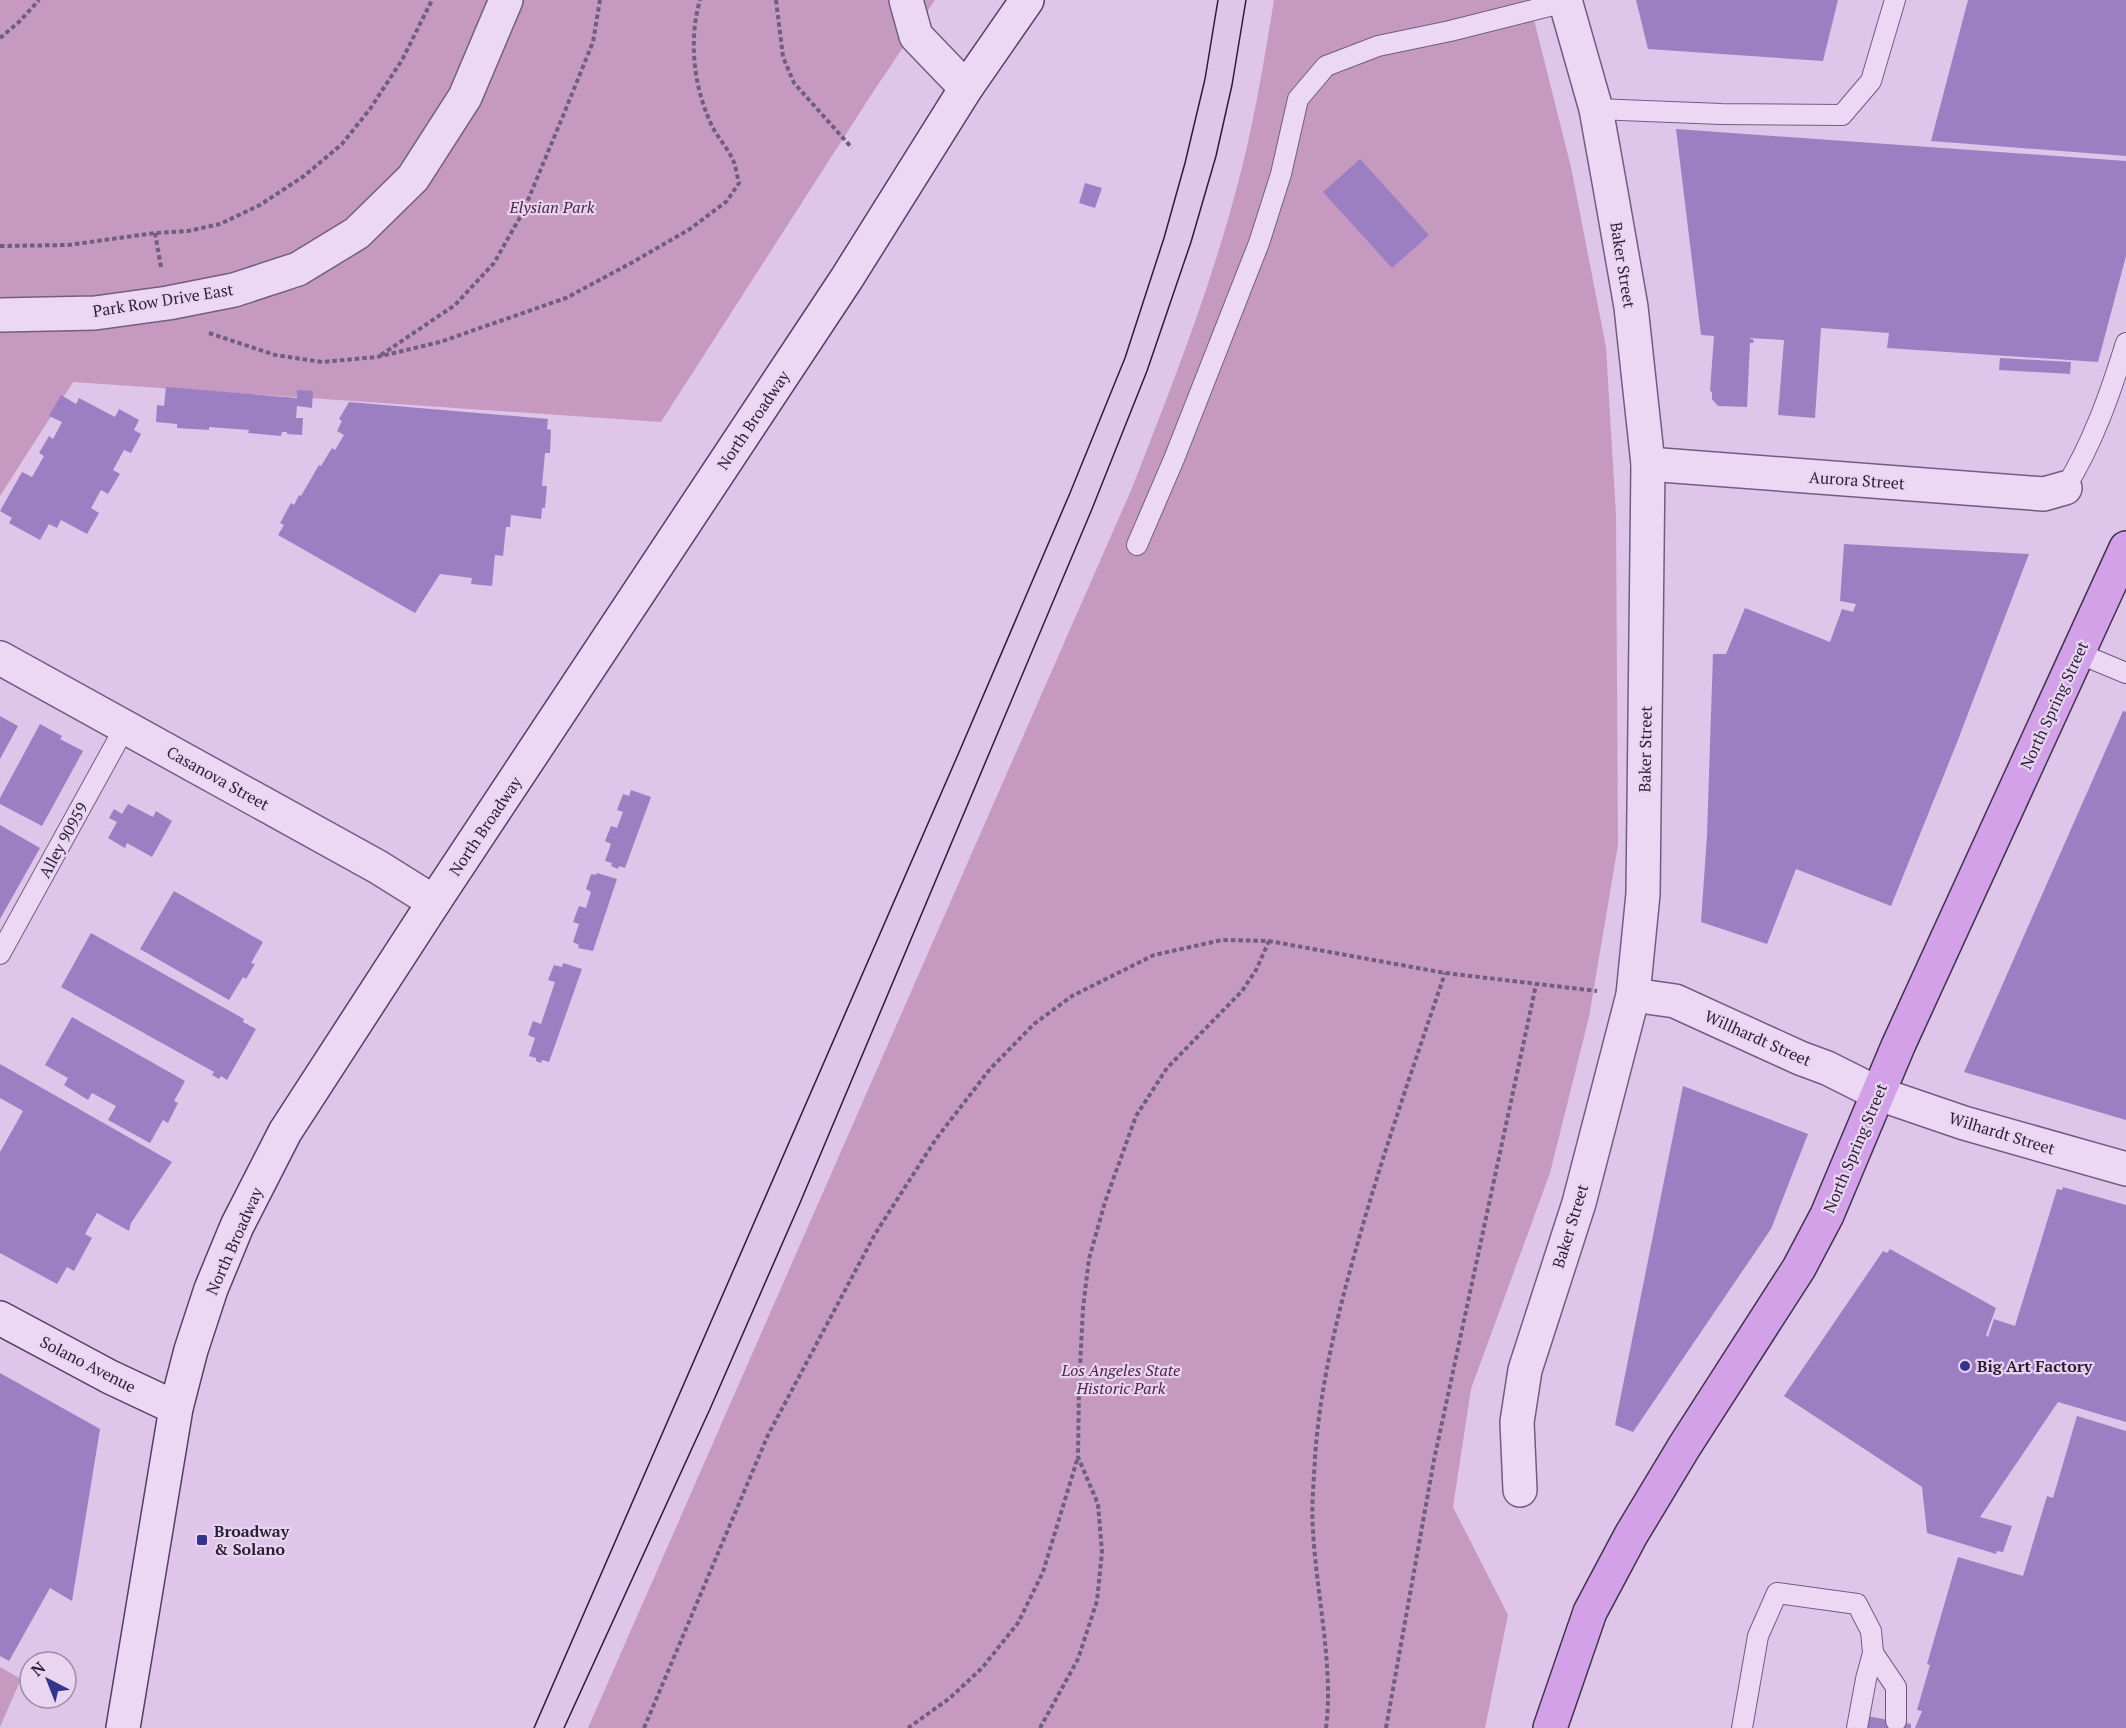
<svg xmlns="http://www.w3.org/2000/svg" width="2126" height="1728" font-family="'PT Serif',serif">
  <rect width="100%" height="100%" fill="#dfc5e9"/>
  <g fill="#c69ac0">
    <path d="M0,0H935L873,92L661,422L73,382L0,496Z"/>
    <path d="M1274,0H1529L1571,167L1606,347L1616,515L1618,845L1589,1017L1550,1173L1471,1389L1453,1507L1508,1615L1485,1728H588L1132,488C1171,388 1211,287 1238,183C1254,123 1264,61 1274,0Z"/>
    <path d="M0,1667L21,1679L0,1727Z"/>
  </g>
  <g fill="#9c7fc3">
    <path d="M1636,0H1838L1823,61L1648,49Z"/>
    <path d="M1968,0H2126V156L1931,141Z"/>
    <path d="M1676,129L2126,161V256L2098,362L1887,348L1889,333L1821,328L1815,418L1778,415L1784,340L1749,338L1754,340L1753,343H1750L1747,407L1718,406L1712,399V392L1710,391L1714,336L1701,335Z"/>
    <path d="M1360,159L1429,235L1392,268L1323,192Z"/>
    <path d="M1085,183L1102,188L1095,208L1079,203Z"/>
    <path d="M2000,358L2071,362L2070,374L1999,370Z"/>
    <path d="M166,387L297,398V390L313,391L312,408L297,406L296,418H303L302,435L287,434V432H282L281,436L248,433L249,430L209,427V430L177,428V424L156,422L157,405L164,406Z"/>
    <path d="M61,395L76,404L79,398L115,417L119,409L139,420L134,430L141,434L131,453L124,450L113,470L120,474L108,494L101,490L91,508L99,513L87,534L61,520L57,528L49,524L40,540L9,523L12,518L0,511L22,472L32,477L44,456L39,453L49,436L53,439L62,422L49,416Z"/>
    <path d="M349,402L548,419L547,429L551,430L550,453H545L542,486H547L545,508H542L541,519L511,515L510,527H506L503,556L495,555L492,586L471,584L472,578L440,574L415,613L278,535L284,525L280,523L291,503L294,505L299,495L301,496L319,465L321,466L332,448L335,450L344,435L337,431L342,421L339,419Z"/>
    <path d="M1844,544L2029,554L1956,745L1891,906L1796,869L1767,944L1701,922L1707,835L1713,654H1726L1745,608L1830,642L1842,609L1853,612L1856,604L1840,601Z"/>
    <path d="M2123,711L2126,712V1120L1964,1072Z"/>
    <path d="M0,716L18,726L0,759Z"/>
    <path d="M40,724L62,736L60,739L83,751L42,826L0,804V798Z"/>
    <path d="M631,790L651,797L625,868L619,866L618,869L611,866L612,863L605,861L611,844L605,841L611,826L617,828L623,812L617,810L623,794L629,796Z"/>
    <path d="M128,804L153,817L156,811L172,821L152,857L127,843L125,848L108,838L117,822L109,818L114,809L122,814Z"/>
    <path d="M0,825L40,848L0,919Z"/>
    <path d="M597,873L617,879L593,951L578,948L579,945L573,942L579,924L573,922L579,906L586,908L591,892L586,889L591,874L596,875Z"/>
    <path d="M174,891L263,942L251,963L255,964L246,979L243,977L229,1000L140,949Z"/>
    <path d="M91,933L244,1019L243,1022L256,1029L227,1080L221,1076L219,1079L212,1075L214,1072L61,987Z"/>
    <path d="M563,963L582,969L549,1062L542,1060L541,1063L536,1061V1058L529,1056L535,1038L528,1035L533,1021L541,1024L555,982L548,980L554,965L562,967Z"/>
    <path d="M72,1017L185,1081L174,1101L178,1103L168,1123L163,1120L150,1143L108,1120L116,1106L92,1093L88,1100L64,1085L68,1078L45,1065Z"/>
    <path d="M0,1064L172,1162L131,1223L129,1231L97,1213L85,1234L92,1238L74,1271L67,1267L57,1284L0,1253V1152L23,1111L0,1098Z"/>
    <path d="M1683,1086L1808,1134L1771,1229L1633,1432L1615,1425Z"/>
    <path d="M2063,1187L2126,1205V1422L2058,1402L1980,1517L2012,1526L2003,1552L1997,1551L1996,1554L1927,1533L1922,1487L1784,1396L1883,1251L1887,1253L1890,1249L1996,1308L1986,1335L1988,1337L1994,1319L2015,1326L2057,1189L2062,1190Z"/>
    <path d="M0,1373L100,1429L72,1601L50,1588L9,1661L0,1656Z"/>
    <path d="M2077,1416L2126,1431V1728H1915L1922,1711L1917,1710L1930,1665L1927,1664L1958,1557L2023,1576L2047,1496L2053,1498Z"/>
    <path d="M1867,1716L1911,1724V1728H1865Z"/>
  </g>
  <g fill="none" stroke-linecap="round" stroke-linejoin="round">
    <defs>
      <g id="service">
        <path d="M1596,109L1721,114L1842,115L1871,81L1895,0"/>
        <path d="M2065,488C2093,443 2110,394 2126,343"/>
        <path d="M1137,545L1174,459L1259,243L1281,174L1298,99L1326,66L1378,46L1450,31L1565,2"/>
        <path d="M2078,653L2126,673"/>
        <path d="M0,954L125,727"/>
        <path d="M1873,1653L1896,1687V1721"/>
        <path d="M1742,1728L1758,1636L1777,1593L1857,1604L1871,1631L1873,1653L1866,1679L1857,1728"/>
      </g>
      <g id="minor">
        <path d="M906,0L916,36L966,88"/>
        <path d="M0,315L95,313L168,303L234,290L298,269L357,233L413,178L465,97L506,0"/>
        <path d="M1648,464L2044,494L2065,488"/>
        <path d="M0,658L378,867L434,902"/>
        <path d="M1633,995L1675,1001L1800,1058L1827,1068L1879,1094L1964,1123L2126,1169"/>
        <path d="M1520,1490L1517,1422L1525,1370L1579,1203L1633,995L1643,894L1648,464L1631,307L1610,187L1596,109L1565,0"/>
      </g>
      <g id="secondary">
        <path d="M0,1318L110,1377L176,1408"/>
        <path d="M123,1728L176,1408L191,1350L211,1289L237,1226L285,1132L434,902L847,278L966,88L1027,0"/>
      </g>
      <path id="primary" d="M1550,1728L1590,1612L1631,1535L1684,1447L1799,1268L1827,1215L1898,1046L2126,548"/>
    </defs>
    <use href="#service" stroke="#715d82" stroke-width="22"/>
    <use href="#minor" stroke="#715d82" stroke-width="36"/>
    <use href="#secondary" stroke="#524064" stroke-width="36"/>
    <use href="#primary" stroke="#403150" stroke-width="36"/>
    <g stroke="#715d82" stroke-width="4" stroke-dasharray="4.5 3" stroke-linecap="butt">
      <path d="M776,0L783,57L794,83L852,148"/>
      <path d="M0,38L19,22L39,0"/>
      <path d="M155,233L161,267"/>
      <path d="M0,246L68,245L155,233L188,231L220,224L260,205L304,176L342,144L370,109L402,60L432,0"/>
      <path d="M209,333L275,355L322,362L377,357L440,342L566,298L633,262L690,229L727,201L739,183C737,176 736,167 733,160C728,149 719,139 713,128C694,90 688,41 700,0"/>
      <path d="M381,355L455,305L494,263L523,212L565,111L593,42L600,0"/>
      <path d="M644,1728L768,1435L875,1234L936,1139L990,1069L1034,1024L1072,996L1154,955L1222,940L1269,941L1445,973L1597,991"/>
      <path d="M908,1728L950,1698L982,1668L1018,1623L1043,1572L1078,1457"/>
      <path d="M1040,1728L1078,1659L1097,1601L1102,1552L1098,1504L1078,1457L1079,1386L1083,1308L1089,1259L1105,1202L1136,1116L1167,1068L1242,991L1256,970L1269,941"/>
      <path d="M1326,1728C1334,1667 1316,1592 1313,1530C1311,1506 1314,1481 1315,1457C1321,1374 1343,1293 1366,1214C1390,1133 1418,1053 1445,973"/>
      <path d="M1386,1728L1434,1460L1536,985"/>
    </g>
    <use href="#service" stroke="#ecd7f5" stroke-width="20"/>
    <use href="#minor" stroke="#ecd7f5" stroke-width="33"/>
    <use href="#secondary" stroke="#ecd7f5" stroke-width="33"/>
    <use href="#primary" stroke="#d3a1e8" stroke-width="33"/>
    <g stroke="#291f34" stroke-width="1.5">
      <path d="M534,1728L960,750L1070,493L1125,358L1164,238L1185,163L1205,79L1218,0"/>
      <path d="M564,1728L710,1409L800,1203L1092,509L1147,371L1191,242L1216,156L1232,85L1246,0"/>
    </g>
  </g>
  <g fill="#34348a" stroke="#e9d4f1" stroke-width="2">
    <circle cx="1965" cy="1366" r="6"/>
    <rect x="196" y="1534" width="12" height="12" rx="3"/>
  </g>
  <g text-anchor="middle" stroke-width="4.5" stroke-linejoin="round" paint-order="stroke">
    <g font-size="16" font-style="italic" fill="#4e2844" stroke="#e9d4f1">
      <text x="552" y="213">Elysian Park</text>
      <text x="1121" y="1376">Los Angeles State<tspan x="1121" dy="18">Historic Park</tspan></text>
    </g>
    <g font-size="16" fill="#291f34" stroke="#e9d4f1">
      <text transform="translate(1623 265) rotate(81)" y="6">Baker Street</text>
      <text transform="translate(163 300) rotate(-9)" y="6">Park Row Drive East</text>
      <text transform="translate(753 420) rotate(-56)" y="6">North Broadway</text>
      <text transform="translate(1857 480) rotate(4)" y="6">Aurora Street</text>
      <text transform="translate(2054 705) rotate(-65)" y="6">North Spring Street</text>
      <text transform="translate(1645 749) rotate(-89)" y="6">Baker Street</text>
      <text transform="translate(218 778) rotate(29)" y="6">Casanova Street</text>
      <text transform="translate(485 826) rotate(-56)" y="6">North Broadway</text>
      <text transform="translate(63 840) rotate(-61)" y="6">Alley 90959</text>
      <text transform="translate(1758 1038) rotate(24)" y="6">Willhardt Street</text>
      <text transform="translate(2002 1133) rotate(17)" y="6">Wilhardt Street</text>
      <text transform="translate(1855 1148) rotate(-67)" y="6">North Spring Street</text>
      <text transform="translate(1570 1226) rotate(-73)" y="6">Baker Street</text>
      <text transform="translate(234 1241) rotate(-66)" y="6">North Broadway</text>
      <text transform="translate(88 1364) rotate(27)" y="6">Solano Avenue</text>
    </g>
    <g font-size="16" font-weight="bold" fill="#291f34" stroke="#e9d4f1" text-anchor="start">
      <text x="1977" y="1372">Big Art Factory</text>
      <text x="214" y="1537">Broadway<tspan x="214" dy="18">&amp; Solano</tspan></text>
    </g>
  </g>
  <g transform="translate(48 1680) rotate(318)"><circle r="28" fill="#e9d4f1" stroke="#9c8ca5" stroke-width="1.5"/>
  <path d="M0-4.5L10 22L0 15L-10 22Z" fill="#34348a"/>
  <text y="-9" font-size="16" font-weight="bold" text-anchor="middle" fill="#291f34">N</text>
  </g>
</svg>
